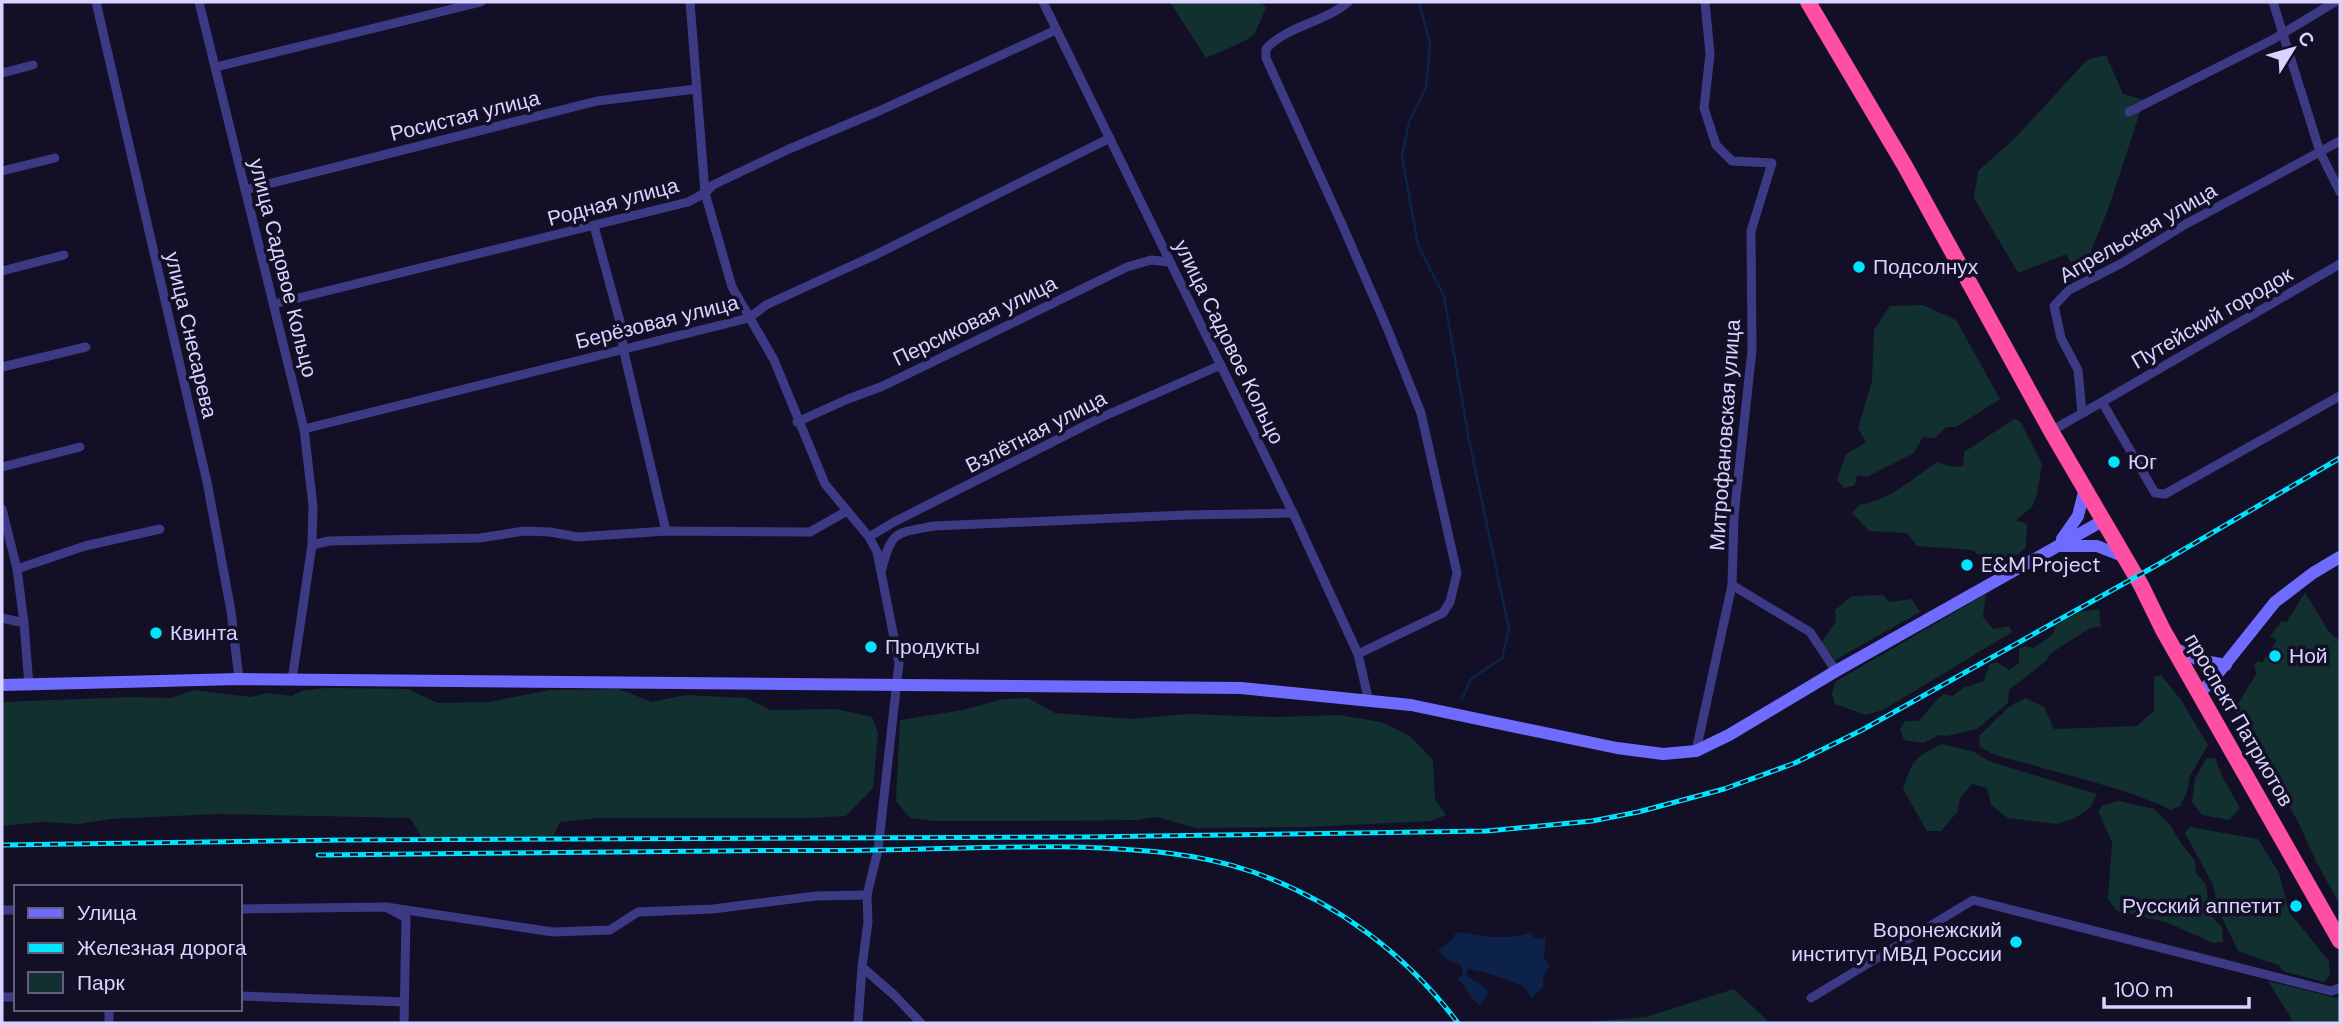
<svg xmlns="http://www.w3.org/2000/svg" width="2342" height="1025" font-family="'DM Sans',sans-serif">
  <rect width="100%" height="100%" fill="#130f26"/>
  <g fill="#12302f">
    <path d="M1170,2H1261L1266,8L1255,33L1247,40L1206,58Z"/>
    <path d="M2106,55L2123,94L2144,100L2109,207L2081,276L2076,272L2066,254L2018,273L1974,198L1978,171L2016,137L2087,60Z"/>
    <path d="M1923,305L1956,320L2000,399L1956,427H1946L1935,438L1923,437L1914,453L1867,477L1857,475L1855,485L1844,488L1837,480L1846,454L1866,442L1858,428L1872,381L1874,330L1890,306Z"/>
    <path d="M2014,419L2020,421L2042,464L2037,494L2032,507L2016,520L2027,524L2026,547L2018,554L1994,565L1972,550L1917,546L1907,533L1869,531L1852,513L1859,505C1890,500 1911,480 1937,462L1953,467L1963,466L1964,452Z"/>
    <path d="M2305,592L2329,632L2340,641V905L2317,863L2298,822L2235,709L2256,674L2254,665L2258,661L2262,663L2277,640L2270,636L2282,621L2287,622Z"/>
    <path d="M1986,594L1983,617L1993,629L2009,626L2012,632L1883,710L1866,715L1835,704L1832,694L1835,682Z"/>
    <path d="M1883,595L1889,602L1912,599L1920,612L1835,660L1822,642L1836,621L1835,610L1852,596Z"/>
    <path d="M2099,609L2101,627L2090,628L2051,653L2046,661L2009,690L2008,703L1977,729L1947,736L1939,735L1923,743L1904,740L1900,730L1905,721H1918C1928,712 1933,702 1944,694L1953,696L1963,688L1984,681L1990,664L1997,662L2009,670L2019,663V649L2024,646L2034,648L2053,634L2056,625L2080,612Z"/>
    <path d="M2161,675L2181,700L2208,745L2190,776L2187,792L2180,806L2171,810C2131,790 2080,779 2036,766C2015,759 1999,759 1980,747L1979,736L2009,707L2025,698L2044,707L2054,729L2137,726L2154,711V677Z"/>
    <path d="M325,688L408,689L438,703L489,702L550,690L619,689L652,702L686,695L746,698L771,710L836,709L872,717L878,733L873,788L846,816L811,818H598L560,822L553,837L423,839L410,818L217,814L110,819L79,824L42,822L2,826V702L130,697L171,698L193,690L251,697L266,693L292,696L302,691Z"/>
    <path d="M1028,698L1055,713L1131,719L1188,714L1275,717L1339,715L1381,722L1410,736L1433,760L1435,800L1446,815L1431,821L1308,827L1196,828L1157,817L1137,820L1041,821H935L910,818L896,801L900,720L963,710L1003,699Z"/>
    <path d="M1942,744L1974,752L1991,762L2097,794L2090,808L2075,818L2057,824L2008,818L1991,805L1987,788L1972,784L1960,798L1958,811L1941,831H1927L1903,789C1912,760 1915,757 1942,744Z"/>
    <path d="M2207,758H2215L2223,778L2240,808L2229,820L2202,815L2192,802L2195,778Z"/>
    <path d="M2119,801L2154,809L2170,825L2183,846L2195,861L2196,873L2206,885L2210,914L2222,927L2223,942L2213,943L2166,922L2117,911L2108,899L2112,842L2098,811L2103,805Z"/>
    <path d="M2190,827L2258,839L2279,873L2289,912L2329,961L2330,974L2324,982L2285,972L2278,965L2238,951L2220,914L2213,885L2185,833Z"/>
    <path d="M2268,981L2340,999V1023H2294Z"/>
    <path d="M1734,989L1770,1023H1573L1646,1017Z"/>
  </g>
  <path fill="#0c2248" d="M1456,932L1492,937H1512L1532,932V936L1539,939L1546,937L1544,958L1550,966L1543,977V987L1531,998C1529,994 1528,991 1525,988C1520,983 1476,969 1468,969L1466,975C1473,981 1485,985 1489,993L1480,1005C1469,999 1467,988 1458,979L1463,973L1461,965L1446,959L1438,950L1453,939Z"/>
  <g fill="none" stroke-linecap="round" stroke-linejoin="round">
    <path stroke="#0c2248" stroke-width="2.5" d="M1419,2L1430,44L1426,87L1409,122L1402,156L1418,245L1444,296L1469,440L1509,629L1502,658L1471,679L1462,699"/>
    <g stroke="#3d3a85" stroke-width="9">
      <path d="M96,2L207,482L231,611L239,679"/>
      <path d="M199,2L304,429L313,506L312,545L292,680"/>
      <path d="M690,2L705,193L732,287L774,360L825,484L869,537L877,552L899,663L878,850L867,895L868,922L862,967L858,1023"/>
      <path d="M1043,2L1293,513L1358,654L1369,702"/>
      <path d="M1348,2C1324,23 1288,25 1266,49V58L1341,222L1388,330L1421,413L1457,573L1450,602L1443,613L1358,654"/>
      <path d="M2273,2L2320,152L2340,192"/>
      <path d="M216,67L481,2"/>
      <path d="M2,73L33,65"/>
      <path d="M2129,112L2272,40L2335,2"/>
      <path d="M2,171L55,158"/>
      <path d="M245,190L597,101L696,89"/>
      <path d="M594,226L622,329L623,348L666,531"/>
      <path d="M2,271L64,255"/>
      <path d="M274,304L688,202L705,193L713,185L789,149L879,111L1056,30"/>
      <path d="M2,367L86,347"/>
      <path d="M2102,402L2340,264"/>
      <path d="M2082,413L2078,370L2061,338L2054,306L2069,290L2122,263L2186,224L2340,141"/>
      <path d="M797,422L848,399L883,386L1127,267L1151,260L1170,262"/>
      <path d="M304,429L749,318L766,305L873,256L1110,138"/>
      <path d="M2051,431L2102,402L2155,493L2165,494L2340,396"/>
      <path d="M2,467L80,447"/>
      <path d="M2,509L17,569L24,623L29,686"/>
      <path d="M869,537L894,522L1100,418L1221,365"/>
      <path d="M312,545L329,541L480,538L524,531L550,532L578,537L666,531L810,532L847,511"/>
      <path d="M17,569L85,546L160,529"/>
      <path d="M882,569C891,530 897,533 934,526L1185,515L1293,513"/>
      <path d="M1732,585L1810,632L1836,671"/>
      <path d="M2,618L24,623"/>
      <path d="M1696,751L1732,585L1734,516L1752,350L1751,231L1772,163L1732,161L1716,145L1704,108L1710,54L1705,2"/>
      <path d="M386,907L553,932L610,930L638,912L713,909L816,896L867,895"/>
      <path d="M240,909L386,907L406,918L404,1023"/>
      <path d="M2,910H16"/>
      <path d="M862,967L894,995L921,1023"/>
      <path d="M240,996L404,1002"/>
      <path d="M2,997H16"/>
      <path d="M1811,998L1973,900L2331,991L2340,988"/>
      <path d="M109,1023V1009"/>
    </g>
    <g stroke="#6f6bff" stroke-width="12">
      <path d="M2062,539L2078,516L2085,488"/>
      <path d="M2062,546H2097L2125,557"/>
      <path d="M2174,648L2199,660L2226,665"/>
      <path d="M2,685L239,679L1241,688L1411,705L1617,748L1663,754L1696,751L1729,735L1836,671L2104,520"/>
      <path d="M2199,694L2215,677L2275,602L2313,573L2340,557"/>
    </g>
    <path stroke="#ff4fa3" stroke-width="16" d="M1808,2L1905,166L2051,431L2141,585L2163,630L2340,941"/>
    <defs>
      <g id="rail">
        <path d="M2,845L343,840L1086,837L1487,831L1592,821L1638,812L1724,789L1795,763L1862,730L2159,564L2340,458"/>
        <path d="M318,855C452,853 586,852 721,851C773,850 825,851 877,850C943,849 1009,846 1075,847C1135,849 1196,852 1253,872C1335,901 1406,954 1458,1023"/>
      </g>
    </defs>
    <use href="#rail" stroke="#00e5ff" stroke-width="5"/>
    <use href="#rail" stroke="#130f26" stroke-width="2.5" stroke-dasharray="8" stroke-linecap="butt"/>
  </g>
  <g fill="#00e5ff" stroke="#130f26" stroke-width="2.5">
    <circle cx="1859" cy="267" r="7"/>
    <circle cx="2114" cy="462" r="7"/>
    <circle cx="1967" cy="565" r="7"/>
    <circle cx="156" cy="633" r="7"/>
    <circle cx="871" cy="647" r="7"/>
    <circle cx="2275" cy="656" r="7"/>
    <circle cx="2296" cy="906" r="7"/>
    <circle cx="2016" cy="942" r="7"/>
  </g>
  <g text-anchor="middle" stroke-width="7" stroke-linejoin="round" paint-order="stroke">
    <g font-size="21" fill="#d9d4ff" stroke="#130f26">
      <text transform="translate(465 116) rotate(-14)" y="7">Росистая улица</text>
      <text transform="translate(613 202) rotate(-15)" y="7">Родная улица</text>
      <text transform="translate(2138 233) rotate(-30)" y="7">Апрельская улица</text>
      <text transform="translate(283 268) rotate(76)" y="7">улица Садовое Кольцо</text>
      <text transform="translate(2212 318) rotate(-30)" y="7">Путейский городок</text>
      <text transform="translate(975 321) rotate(-26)" y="7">Персиковая улица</text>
      <text transform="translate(657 322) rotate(-14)" y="7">Берёзовая улица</text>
      <text transform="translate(191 335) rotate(77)" y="7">улица Снесарева</text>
      <text transform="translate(1229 342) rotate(64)" y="7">улица Садовое Кольцо</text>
      <text transform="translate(1036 432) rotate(-27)" y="7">Взлётная улица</text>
      <text transform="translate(1725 435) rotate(-86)" y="7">Митрофановская улица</text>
      <text transform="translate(2239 720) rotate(60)" y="7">проспект Патриотов</text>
    </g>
    <g font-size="21" fill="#d9d4ff" stroke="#130f26" text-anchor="start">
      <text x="1873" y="274">Подсолнух</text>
      <text x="2128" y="469">Юг</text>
      <text x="1981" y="572">E&amp;M Project</text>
      <text x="170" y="640">Квинта</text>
      <text x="885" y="654">Продукты</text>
      <text x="2289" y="663">Ной</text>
      <text x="2282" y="913" text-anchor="end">Русский аппетит</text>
      <text x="2002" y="937" text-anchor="end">Воронежский<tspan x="2002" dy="24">институт МВД России</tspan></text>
    </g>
  </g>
  <rect width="2342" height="1025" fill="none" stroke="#d9d4ff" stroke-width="7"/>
  <rect x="14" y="885" width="228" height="126" fill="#130f26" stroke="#625e7d" stroke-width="2"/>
  <rect x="28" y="908" width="35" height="10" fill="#6f6bff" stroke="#625e7d" stroke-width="2"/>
  <text x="77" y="920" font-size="21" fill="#d9d4ff">Улица</text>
  <rect x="28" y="943" width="35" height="10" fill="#00e5ff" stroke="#625e7d" stroke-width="2"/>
  <text x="77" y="955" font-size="21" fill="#d9d4ff">Железная дорога</text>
  <rect x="28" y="972" width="35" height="21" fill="#12302f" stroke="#625e7d" stroke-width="2"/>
  <text x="77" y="990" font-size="21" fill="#d9d4ff">Парк</text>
  <g transform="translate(2293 49) rotate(53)" stroke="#130f26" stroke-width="5" paint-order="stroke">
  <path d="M0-5L12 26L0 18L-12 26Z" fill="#d9d4ff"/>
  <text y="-10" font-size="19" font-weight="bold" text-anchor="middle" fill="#d9d4ff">С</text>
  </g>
  <path d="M2104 997v10h145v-10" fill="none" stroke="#d9d4ff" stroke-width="3.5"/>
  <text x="2114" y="997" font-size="21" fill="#d9d4ff" stroke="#130f26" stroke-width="5" paint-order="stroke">100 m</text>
</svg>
